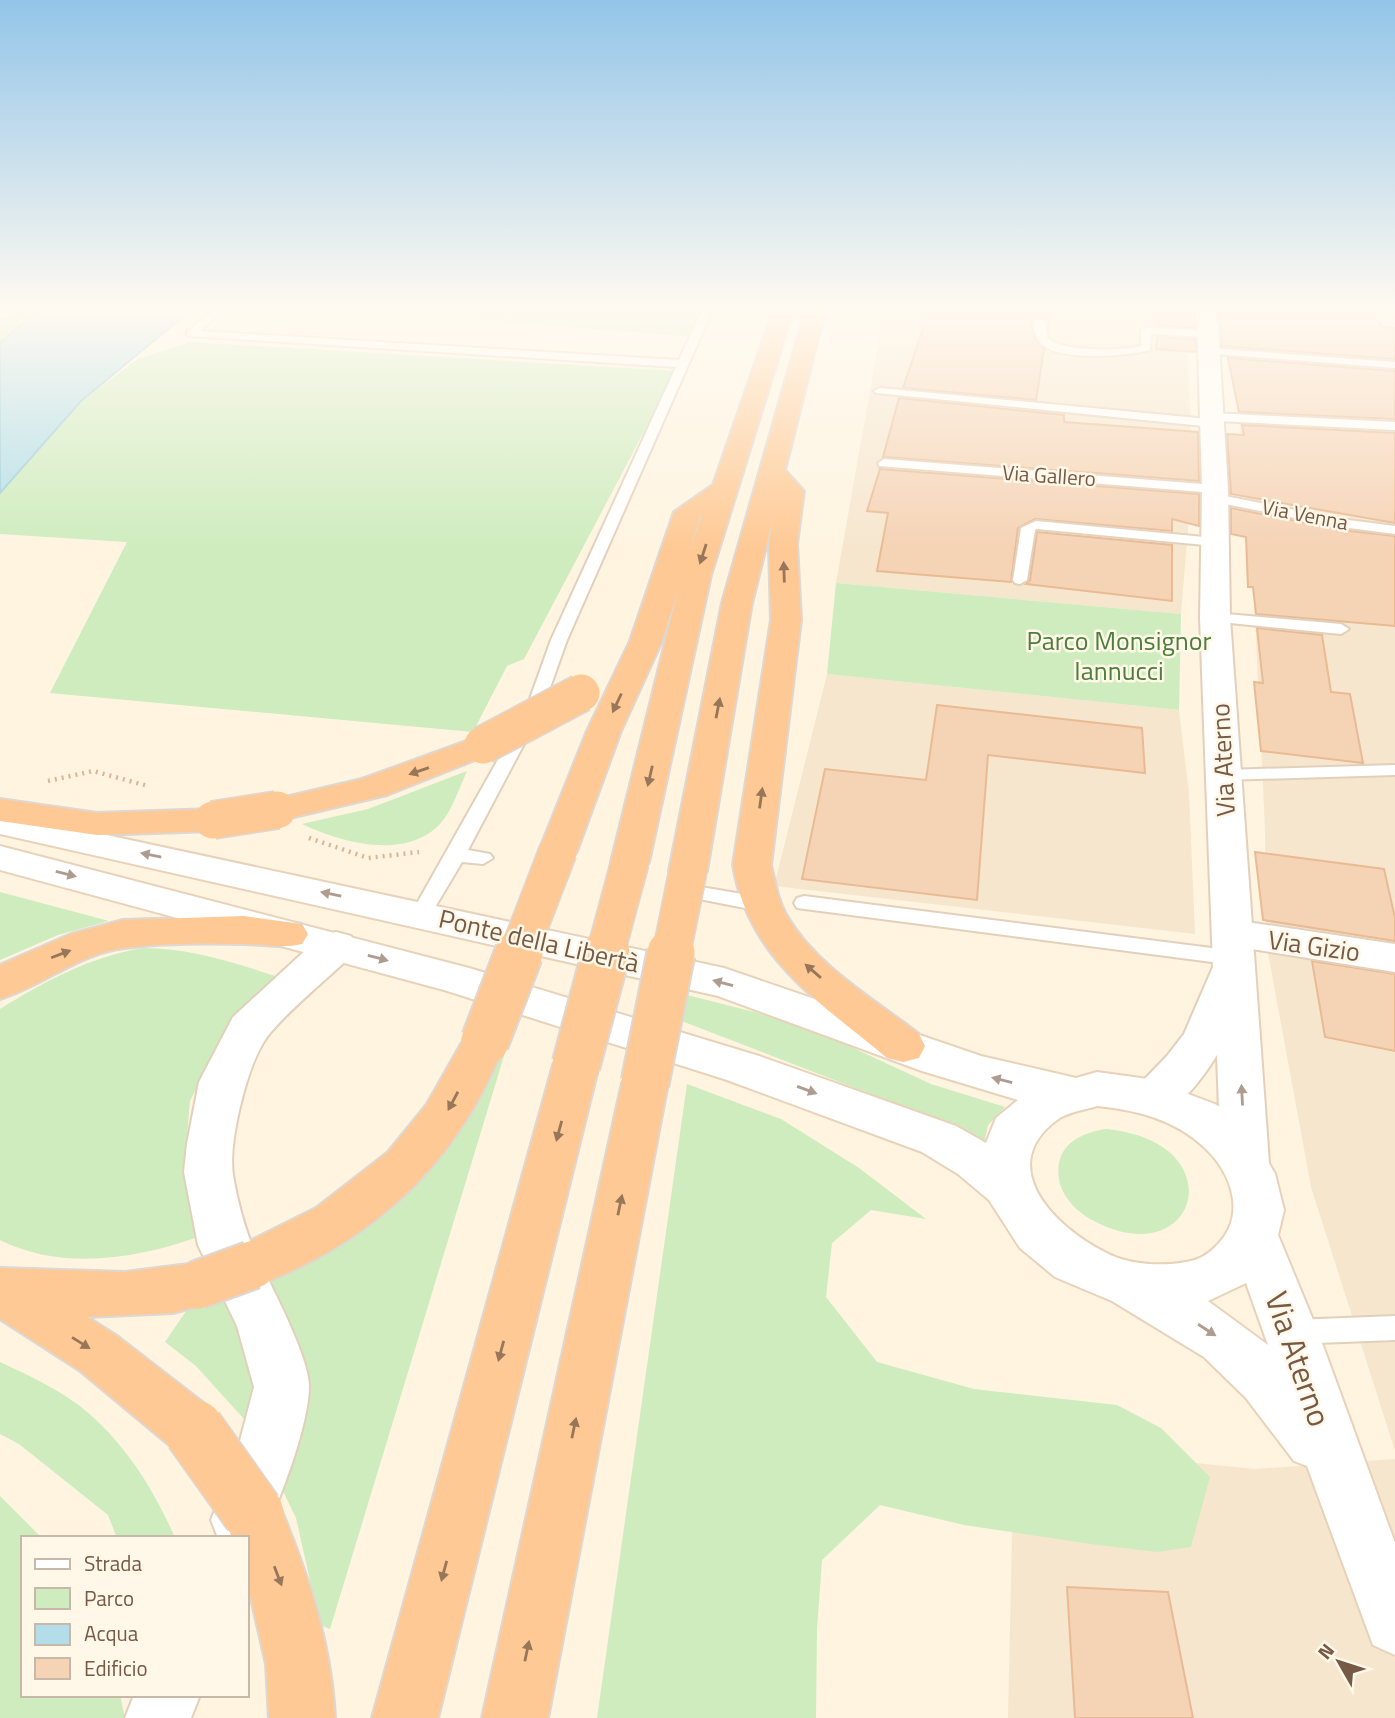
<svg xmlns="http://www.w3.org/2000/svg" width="1395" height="1718" font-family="'Titillium Web',sans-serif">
  <rect width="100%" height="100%" fill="#fef4e0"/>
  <g fill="#f6e6ce">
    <path d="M884,311H1187L1192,481L1181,614L836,583Z"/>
    <path d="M1231,311H1395V1451L1311,1187L1266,942L1265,830L1255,616Z"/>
    <path d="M827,674L1179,710L1189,793L1195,934L774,886Z"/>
    <path d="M1014,1445L1255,1469L1395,1459V1718H1008Z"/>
  </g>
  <g fill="#ceecbe">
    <path d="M0,311H37L0,343Z"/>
    <path d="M371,311H704L693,337Z"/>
    <path d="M190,342L676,371L524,659L507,666L473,732L50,693L127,542L0,534V493L81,401L138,359Z"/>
    <path d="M836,583L1181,614L1179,710L827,674Z"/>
    <path d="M467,771C459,788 452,811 440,824C405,861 340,842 302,824L368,809Z"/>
    <path d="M0,892L109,921L58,935L0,960Z"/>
    <path d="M143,948C193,948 241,965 288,980L237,1016L218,1044L190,1101L186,1147L198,1237C135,1259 62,1271 0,1240V1009C45,981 90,957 143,948Z"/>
    <path d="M683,994L782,1019L823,1034L931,1084L1005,1107L988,1125L983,1148L948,1124L679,1020Z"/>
    <path d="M507,1046L330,1629L320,1625L296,1518L253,1429L196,1366L165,1342L197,1295L252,1276Z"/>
    <path d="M687,1084L781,1119L859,1168L926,1219L871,1210L832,1243L826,1297L877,1362L974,1389L1117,1405L1161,1428L1210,1477L1191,1547L1157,1552L1098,1545L964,1525L880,1505L822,1560L817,1629L816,1718H597Z"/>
    <path d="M1106,1129C1235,1141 1199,1274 1096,1222C1079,1214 1062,1198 1059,1179C1054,1147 1078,1133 1106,1129Z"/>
    <path d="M0,1362C26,1374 58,1389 81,1407C123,1440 154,1489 175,1538H117L108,1515L19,1444L0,1434Z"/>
    <path d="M0,1496L42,1538H23V1695H120L125,1718H0Z"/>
  </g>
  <path fill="#b3dee9" stroke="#99cddb" stroke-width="2" d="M37,311H190L81,401L0,493V343Z"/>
  <g fill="#f5d3b5" stroke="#e9ba94" stroke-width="2">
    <path d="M929,311L993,315L994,312L1050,316L1048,326L1040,316L1031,321L1035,339L1044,349L1036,400L903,388Z"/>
    <path d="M1159,311H1194L1195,328L1158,325Z"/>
    <path d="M1220,311H1370L1383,327L1395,328V359L1222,346Z"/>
    <path d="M1157,337L1195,339L1196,352L1156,349Z"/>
    <path d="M1228,358L1395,371V419L1239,412Z"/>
    <path d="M899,398L1064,415V422L1198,432L1199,481L883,457Z"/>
    <path d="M1242,425L1395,433V523L1231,494L1227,434L1244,435Z"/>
    <path d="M880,469L1199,494V526L1172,519V531L1035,519L1018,528L1011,582L877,571L888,513L867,511Z"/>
    <path d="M1231,508L1341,530L1395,536V626L1256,614L1253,587H1248L1246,537L1231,534Z"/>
    <path d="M1037,532L1172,545V601L1026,584L1030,580Z"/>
    <path d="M1257,628L1322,635L1331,692L1350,694L1363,763L1261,751L1254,682L1263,683Z"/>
    <path d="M937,705L1142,728L1145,773L988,755L977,900L802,879L825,769L926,780Z"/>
    <path d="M1255,852L1384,869L1395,918V941L1263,920Z"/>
    <path d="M1312,961L1395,974V1051L1325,1037Z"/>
    <path d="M1067,1587L1168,1592L1193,1718H1075Z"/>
  </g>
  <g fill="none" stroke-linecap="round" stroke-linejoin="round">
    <defs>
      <g id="service">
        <path d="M19,311L18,313L0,319V313Z"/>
        <path d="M212,311H223L200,331L679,360L702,311H712L567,640L542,710L468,850L490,854L493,858L483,864L462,862L428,919L421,921L411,914L526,710L551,640L676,367L187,336V332Z"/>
        <path d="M1039,318L1044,321L1048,338C1062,352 1121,351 1141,346V330L1146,327L1207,331L1212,334L1207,337L1151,334L1150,350C1128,356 1063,361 1044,346C1036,340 1034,331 1034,321Z"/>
        <path d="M1207,348L1395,362V368L1203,353V349Z"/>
        <path d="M880,388L1208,419L1209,414L1213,413L1395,422V430L1218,421L1217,426L1213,427L876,393L874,391Z"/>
        <path d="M884,459L1215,485L1222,489L1215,493L879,466L878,463Z"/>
        <path d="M1215,494L1341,519L1395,526V534L1341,527L1210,501L1208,498Z"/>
        <path d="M1036,521L1215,538L1222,542L1215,546L1037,529L1035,530L1027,580L1020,584L1015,583L1013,580L1021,528Z"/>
        <path d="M1215,613L1341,624L1349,629L1341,634L1210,621V615Z"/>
        <path d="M1395,765V775L1224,780L1215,775L1224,770Z"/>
        <path d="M701,887L760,897L770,904L760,911L694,898L691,893L694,888Z"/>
        <path d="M804,896L1235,951L1242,953L1245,958L1242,963L1235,965L797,908L794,903L797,898Z"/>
        <path d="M1395,1316V1340L1292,1344L1282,1340L1279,1332L1282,1324L1292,1320Z"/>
      </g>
      <g id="minor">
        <path d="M1234,920L1395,944V972L1220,944L1214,934L1220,924Z"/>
        <path d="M336,932L351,936L357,946L351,956C327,979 285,1013 267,1037C247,1064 228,1143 233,1175C239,1211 249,1244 266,1275C278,1299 311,1364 309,1389C307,1432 279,1500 262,1541L247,1547V1538H218L211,1520L236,1456L254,1387L237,1326L198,1245L184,1172L187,1144L199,1082L233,1017L321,936Z"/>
        <path d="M134,1695H200L191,1718H125Z"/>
      </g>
      <path id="tertiary" d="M1197,311H1217L1228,489L1230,618L1269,1163L1262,1177L1245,1182L1228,1177L1221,1163L1217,1055C1206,1073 1177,1115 1154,1114C1150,1114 1143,1111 1139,1109L1132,1097L1139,1085L1167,1056L1184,1034L1213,967L1200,618L1202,489Z"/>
      <path id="secondary" d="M0,812L724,968L981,1056L1076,1078L1097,1072L1148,1079L1215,1104L1237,1119L1255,1138L1275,1174L1284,1210L1278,1235L1318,1332L1395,1543V1655L1373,1645L1307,1466L1294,1461L1246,1398L1204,1357L1112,1301L1055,1277L1020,1248L989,1200L958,1174L922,1152L727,1080L444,990L0,870V846L469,968L759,1056L956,1126L986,1143L996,1118L1018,1100L922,1071L718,996L0,834ZM1097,1106C1136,1110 1174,1119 1204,1147C1231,1172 1247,1214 1218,1244C1209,1254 1200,1260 1186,1262C1166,1266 1138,1265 1118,1258C1065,1237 989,1170 1057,1120C1067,1112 1085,1110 1097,1106ZM1246,1283L1268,1345L1208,1301Z"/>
      <g id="trunk">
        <path d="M773,311H793L711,575L649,862L644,871L630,874L616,871L611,862L679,586L662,641L621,731L577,851L572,859L558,863L544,859L539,851L587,731L630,641L674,512L713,485ZM702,515L688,556L700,516Z"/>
        <path d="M805,311H825L785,470L804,491L797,544L801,620L771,865C775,882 778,901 787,916C816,966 875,1000 919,1034L925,1046L919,1058L903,1062L887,1058C820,1002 748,958 733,865L771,620L769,544L773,519L752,603L707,871L702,880L688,883L674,880L669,871L722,603Z"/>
        <path d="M483,735L495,738L500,745L495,752L387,795L277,821L264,818L259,810L264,802L362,779Z"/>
        <path d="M0,799L97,813L213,809L226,812L232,820L226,828L213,831L97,835L0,821Z"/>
        <path d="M244,916L302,924L308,934L302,944C282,949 264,944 244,944C205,943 163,943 125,948C79,953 43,986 0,999V965L71,934L123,920Z"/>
        <path d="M485,1025L501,1030L507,1041C492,1071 479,1103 459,1131C410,1204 335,1258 252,1287L234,1281L226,1265L234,1249L316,1208L388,1152L427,1104L469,1030Z"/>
        <path d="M576,1048L592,1053L599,1065L438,1718H372L553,1065L560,1053Z"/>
        <path d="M645,1066L661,1071L668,1083L548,1718H482L622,1083L629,1071Z"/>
        <path d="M197,1263L216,1269L223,1285L216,1301L173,1313L87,1317L117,1336L214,1411L223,1430L214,1449L194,1457L174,1449L79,1370L0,1319V1268L125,1272Z"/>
        <path d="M253,1484L274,1492C305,1566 331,1638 335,1718H269L266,1664L247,1581V1538H232L223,1513L232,1492Z"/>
      </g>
    </defs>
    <use href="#service" stroke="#e3d0bb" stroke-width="4"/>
    <use href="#minor" stroke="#e3d0bb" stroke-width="4"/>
    <use href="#tertiary" stroke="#e3d0bb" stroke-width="4"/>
    <use href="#secondary" stroke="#e8d2b9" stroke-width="4"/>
    <use href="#trunk" stroke="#ded7d2" stroke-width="4"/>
    <g stroke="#dab699" stroke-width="4.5" stroke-dasharray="2 5" stroke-linecap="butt">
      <path d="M48,781L93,771L148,786"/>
      <path d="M309,838L368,858L419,852"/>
    </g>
    <use href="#service" fill="#fff" fill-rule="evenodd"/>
    <use href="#minor" fill="#fff" fill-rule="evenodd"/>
    <use href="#tertiary" fill="#fff" fill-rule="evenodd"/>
    <use href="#secondary" fill="#fff" fill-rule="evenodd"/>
    <use href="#trunk" fill="#fec994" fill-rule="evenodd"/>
    <defs>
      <g id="trunk-bridge-far2">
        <path d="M483,745L581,693"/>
        <path d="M213,820L277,810"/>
        <path d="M518,955L558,851"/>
        <path d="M605,955L630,862"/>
        <path d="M671,955L688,871"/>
      </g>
      <g id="trunk-bridge-far1">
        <path d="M485,1041L519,953"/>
        <path d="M576,1065L606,953"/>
        <path d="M645,1083L671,953"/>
        <path d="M197,1285L252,1265"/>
      </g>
      <path id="trunk-bridge" d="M194,1430L253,1513"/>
    </defs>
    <use href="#trunk-bridge-far2" stroke="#ded7d2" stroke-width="40" stroke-linecap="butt"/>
    <use href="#trunk-bridge-far1" stroke="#ded7d2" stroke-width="51" stroke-linecap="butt"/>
    <use href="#trunk-bridge" stroke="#ded7d2" stroke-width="63" stroke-linecap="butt"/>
    <use href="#trunk-bridge-far2" stroke="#fec994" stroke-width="37"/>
    <use href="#trunk-bridge-far1" stroke="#fec994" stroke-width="47"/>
    <use href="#trunk-bridge" stroke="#fec994" stroke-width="60"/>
  </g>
  <defs><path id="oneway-solid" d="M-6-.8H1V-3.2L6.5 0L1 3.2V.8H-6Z" transform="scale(1.75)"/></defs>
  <g fill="#987659">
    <use href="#oneway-solid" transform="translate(703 554) rotate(108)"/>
    <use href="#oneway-solid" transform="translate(784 572) rotate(-92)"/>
    <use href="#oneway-solid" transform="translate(617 703) rotate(115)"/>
    <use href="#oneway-solid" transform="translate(718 708) rotate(-79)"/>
    <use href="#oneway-solid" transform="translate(419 771) rotate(161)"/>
    <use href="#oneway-solid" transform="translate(650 776) rotate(103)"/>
    <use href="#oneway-solid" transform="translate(761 798) rotate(-82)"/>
    <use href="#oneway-solid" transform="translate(61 954) rotate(-21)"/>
    <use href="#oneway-solid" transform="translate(813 971) rotate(-139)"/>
    <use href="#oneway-solid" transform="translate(453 1101) rotate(118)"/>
    <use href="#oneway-solid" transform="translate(559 1131) rotate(105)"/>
    <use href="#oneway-solid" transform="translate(620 1205) rotate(-78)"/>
    <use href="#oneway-solid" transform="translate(81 1343) rotate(32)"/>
    <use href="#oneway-solid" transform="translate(501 1351) rotate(105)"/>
    <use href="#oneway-solid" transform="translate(574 1428) rotate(-78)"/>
    <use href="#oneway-solid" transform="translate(444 1571) rotate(105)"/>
    <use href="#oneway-solid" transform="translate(278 1576) rotate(69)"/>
    <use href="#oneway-solid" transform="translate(527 1651) rotate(-78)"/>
  </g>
  <g fill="#ad9c8f">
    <use href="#oneway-solid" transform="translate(151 855) rotate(-168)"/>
    <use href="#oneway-solid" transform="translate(66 874) rotate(14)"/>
    <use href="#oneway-solid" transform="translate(331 894) rotate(-168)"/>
    <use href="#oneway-solid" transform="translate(378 958) rotate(15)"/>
    <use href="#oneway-solid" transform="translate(723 983) rotate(-165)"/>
    <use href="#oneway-solid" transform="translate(1002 1080) rotate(-166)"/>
    <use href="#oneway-solid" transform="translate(807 1090) rotate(20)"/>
    <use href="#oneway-solid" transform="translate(1242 1095) rotate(-93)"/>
    <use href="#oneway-solid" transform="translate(1207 1330) rotate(33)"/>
  </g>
  <linearGradient id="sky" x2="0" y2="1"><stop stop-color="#93c5e8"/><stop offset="0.56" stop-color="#fffaf1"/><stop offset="1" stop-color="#fffaf1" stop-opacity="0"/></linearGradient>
  <rect width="1395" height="551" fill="url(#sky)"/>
  <g text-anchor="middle" stroke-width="5" stroke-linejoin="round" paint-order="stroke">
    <g font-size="21" fill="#765a45" stroke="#fff7e8">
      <text transform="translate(1049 476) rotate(4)" y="7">Via Gallero</text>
      <text transform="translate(1305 515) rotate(11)" y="7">Via Venna</text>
    </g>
    <g font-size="26" fill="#4c7e3c" stroke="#fff7e8">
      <text x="1119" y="650">Parco Monsignor<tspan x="1119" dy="30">Iannucci</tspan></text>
    </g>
    <g font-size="26" fill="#765a45" stroke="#fff7e8">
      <text transform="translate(1223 760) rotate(-93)" y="9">Via Aterno</text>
      <text transform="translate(539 941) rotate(13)" y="9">Ponte della Libertà</text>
      <text transform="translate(1314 946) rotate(8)" y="9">Via Gizio</text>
    </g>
    <g font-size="32" fill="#765a45" stroke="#fff7e8">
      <text transform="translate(1298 1359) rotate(71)" y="11">Via Aterno</text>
    </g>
  </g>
  <rect x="21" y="1536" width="228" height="161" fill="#fff7e8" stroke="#c8b8a7" stroke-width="2"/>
  <rect x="35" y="1559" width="35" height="10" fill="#ffffff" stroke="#c8b8a7" stroke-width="2"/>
  <text x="84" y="1571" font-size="21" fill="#765a45">Strada</text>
  <rect x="35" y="1588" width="35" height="21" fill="#ceecbe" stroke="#c8b8a7" stroke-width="2"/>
  <text x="84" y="1606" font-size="21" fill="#765a45">Parco</text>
  <rect x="35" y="1624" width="35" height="21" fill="#b3dee9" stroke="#c8b8a7" stroke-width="2"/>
  <text x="84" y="1641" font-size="21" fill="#765a45">Acqua</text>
  <rect x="35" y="1658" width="35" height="21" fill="#f5d3b5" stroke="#c8b8a7" stroke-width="2"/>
  <text x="84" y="1676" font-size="21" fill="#765a45">Edificio</text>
  <g transform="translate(1339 1662) rotate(309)" stroke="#fff7e8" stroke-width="5" paint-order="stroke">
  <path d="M0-5L12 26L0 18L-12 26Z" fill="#765a45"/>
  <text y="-10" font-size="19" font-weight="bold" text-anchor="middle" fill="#765a45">N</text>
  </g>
</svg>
